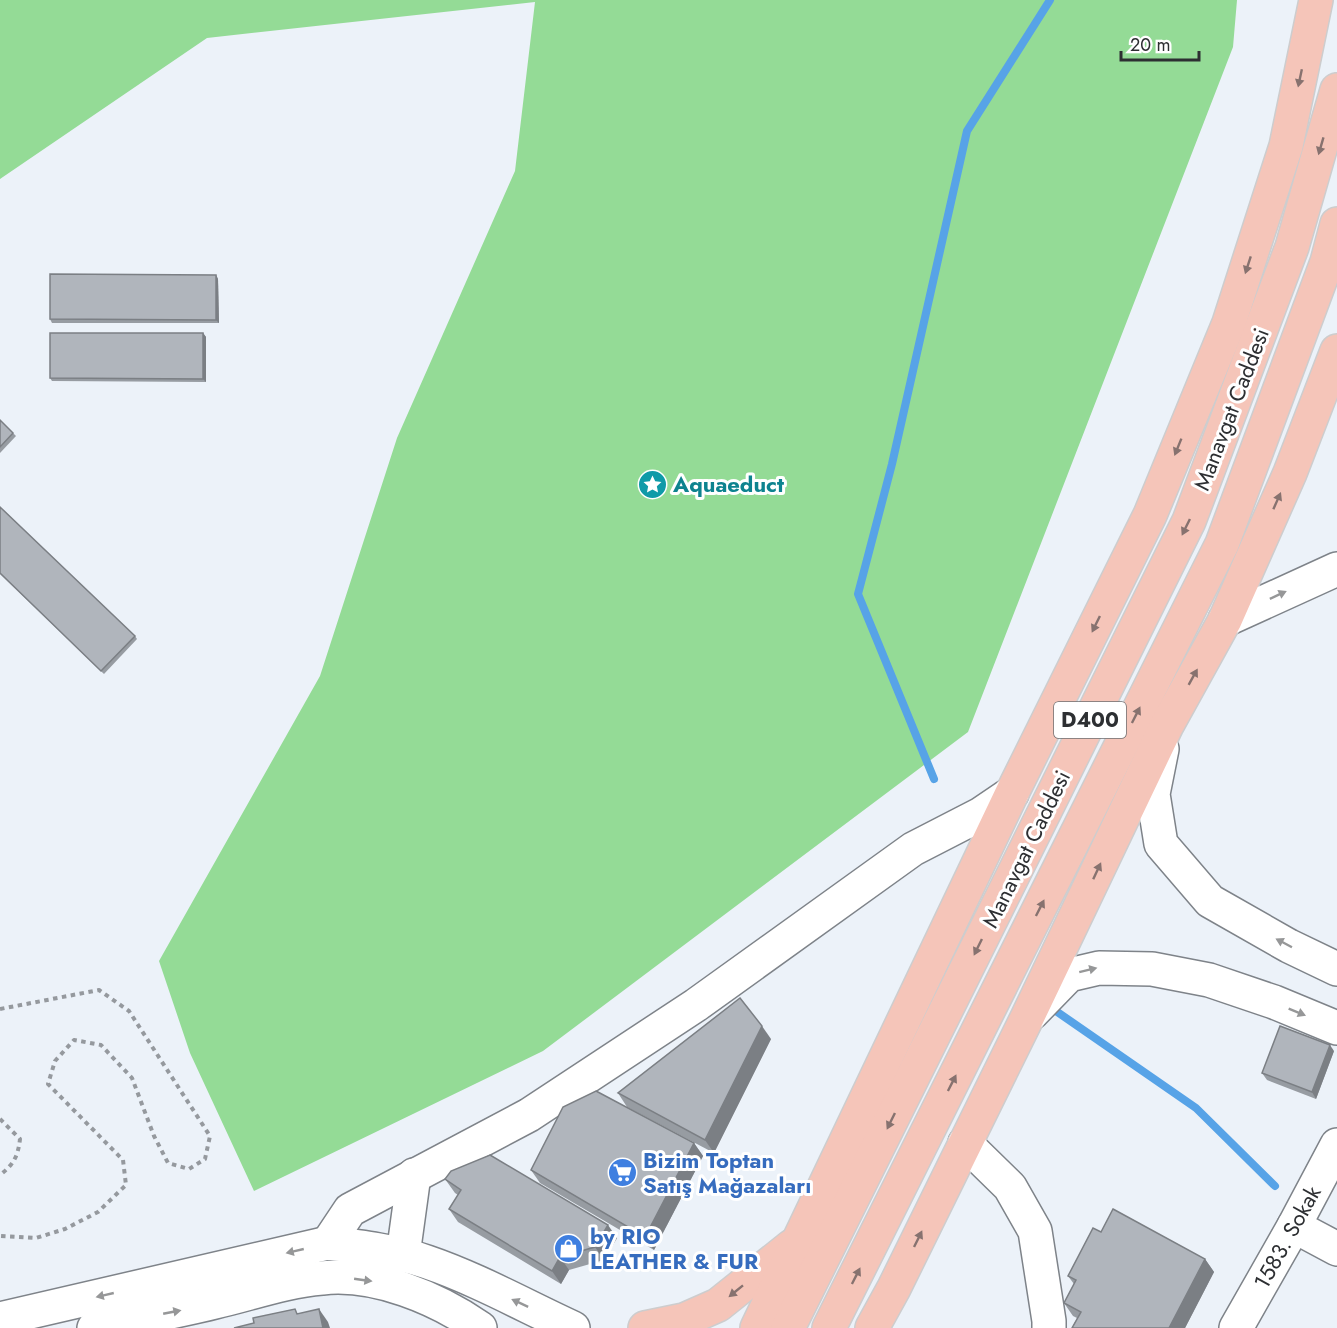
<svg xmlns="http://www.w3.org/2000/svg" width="1337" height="1328" font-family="Jost,sans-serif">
  <rect width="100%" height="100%" fill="#ecf2f9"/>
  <path fill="#94db96" d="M0,0H1237L1233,47L968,732L543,1051L254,1191L190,1053L159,961L320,676L397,438L515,171L535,2L207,38L0,179Z"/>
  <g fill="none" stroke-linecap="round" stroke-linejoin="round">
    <g stroke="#57a3e7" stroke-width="8">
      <path d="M934,779L858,594L892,464L967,131L1050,0"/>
      <path d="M1053,1009L1196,1108L1275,1186"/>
    </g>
    <defs>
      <g id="minor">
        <path d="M1225,620L1337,569"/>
        <path d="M1162,749L1153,794L1161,844L1210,901L1289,946L1337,969"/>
        <path d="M1032,1013L1069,975L1099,968L1152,969L1209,980L1274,1002L1337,1028"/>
        <path d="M965,1143L1010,1187L1035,1231L1049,1321V1328"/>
        <path d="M1294,1226L1337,1249"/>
        <path d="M328,1243L350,1210L529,1115L696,1005L913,849L981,814L1012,793"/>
        <path d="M403,1255L414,1175"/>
        <path d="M0,1319L328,1243C362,1247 395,1251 427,1262C477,1279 525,1306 573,1328"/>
        <path d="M94,1328C134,1319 175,1312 215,1302C250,1294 286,1281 322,1278C375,1272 437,1298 480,1328"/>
        <path d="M1236,1328L1294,1226L1337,1145"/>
      </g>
      <g id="highway">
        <path d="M645,1328L684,1320L718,1305L792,1246"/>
        <path d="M757,1328L1012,793L1150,515L1229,323L1286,146L1316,0"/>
        <path d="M788,1328L1189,521L1292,247L1337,90"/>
        <path d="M829,1328L1222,544L1327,262L1337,224"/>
        <path d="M872,1328L894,1288L1027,1018L1167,725L1225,620L1290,473L1337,351"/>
      </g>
    </defs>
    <use href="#minor" stroke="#7e8389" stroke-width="36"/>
    <use href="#highway" stroke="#cdcdce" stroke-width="36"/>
    <g stroke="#95999e" stroke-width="4" stroke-dasharray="4.5 4.5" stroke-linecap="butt">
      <path d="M0,1009L99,990L129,1011L210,1136L205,1159L189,1169L168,1163L154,1136L132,1078L101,1045L74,1040L55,1061L48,1084L123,1160L126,1185L98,1212L65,1229L36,1238L0,1236"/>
      <path d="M0,1119L20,1139C18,1156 14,1164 0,1175"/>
    </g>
    <use href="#minor" stroke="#fff" stroke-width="33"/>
    <use href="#highway" stroke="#f5c5b9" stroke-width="33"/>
  </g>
  <g fill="#979ca2">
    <path d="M216,275L218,279L219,323H52L50,319Z"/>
    <path d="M203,333L206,337V382L52,381L50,378Z"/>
    <path d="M0,420L16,436L0,453Z"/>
    <path d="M0,507L135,636L137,639L104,674L0,574Z"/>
    <path d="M771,1039L714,1153L627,1107L618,1093Z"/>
    <path d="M1334,1051L1316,1099L1267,1080L1262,1073Z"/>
    <path d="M694,1143L703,1156L654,1250L540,1183L531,1170Z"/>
    <path d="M445,1179L617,1238L604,1260L569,1270L561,1284L458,1222L449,1209L458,1195L455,1193Z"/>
    <path d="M1101,1232L1205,1259L1214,1272L1185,1328H1072L1077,1318L1073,1316L1064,1303L1074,1284L1068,1276Z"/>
  </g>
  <g fill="#7b7f84">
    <path d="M216,275L218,279L219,323L216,320Z"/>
    <path d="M203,333L206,337V382L203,379Z"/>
    <path d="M762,1026L771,1039L714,1153L705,1140Z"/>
    <path d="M1330,1045L1334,1051L1316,1099L1312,1092Z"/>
    <path d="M694,1143L703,1156L654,1250L645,1237Z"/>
    <path d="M608,1225L617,1238L604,1260L595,1247Z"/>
    <path d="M560,1257L569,1270L561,1284L552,1271Z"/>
    <path d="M1205,1259L1214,1272L1185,1328H1169Z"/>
    <path d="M319,1309L328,1322L330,1328H323Z"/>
  </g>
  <g fill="#b0b5bc" stroke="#7b7f84" stroke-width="1.5">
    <path d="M50,274L216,275V320L50,319Z"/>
    <path d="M50,333H203V379L50,378Z"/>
    <path d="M0,420L13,433L0,447Z"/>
    <path d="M0,507L135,636L101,671L0,573Z"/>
    <path d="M740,998L762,1026L705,1140L618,1093Z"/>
    <path d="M1280,1026L1330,1045L1312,1092L1262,1073Z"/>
    <path d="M596,1091L694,1143L645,1237L531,1170L563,1107Z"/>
    <path d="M490,1155L608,1225L595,1247L560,1257L552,1271L449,1209L461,1190L445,1179L451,1171Z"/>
    <path d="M1113,1209L1205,1259L1169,1328H1072L1081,1312L1064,1303L1076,1280L1068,1276L1093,1228L1101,1232Z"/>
    <path d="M295,1309L297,1314L319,1309L323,1328H234L254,1323L253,1318Z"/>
  </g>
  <defs><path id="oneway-solid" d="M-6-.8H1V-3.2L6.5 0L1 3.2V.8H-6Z" transform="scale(1.5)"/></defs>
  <g fill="#87726f">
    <use href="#oneway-solid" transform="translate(1300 78) rotate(102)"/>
    <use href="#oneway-solid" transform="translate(1321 146) rotate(106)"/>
    <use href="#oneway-solid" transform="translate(1248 265) rotate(108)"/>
    <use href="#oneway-solid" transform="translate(1178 447) rotate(112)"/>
    <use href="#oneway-solid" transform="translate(1277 501) rotate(-66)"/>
    <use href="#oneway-solid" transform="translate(1186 527) rotate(116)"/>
    <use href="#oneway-solid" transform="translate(1096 624) rotate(116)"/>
    <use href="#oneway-solid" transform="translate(1193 677) rotate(-61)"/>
    <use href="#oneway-solid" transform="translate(1136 715) rotate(-63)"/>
    <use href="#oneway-solid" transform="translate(1097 871) rotate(-65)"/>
    <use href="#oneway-solid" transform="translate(1040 908) rotate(-63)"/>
    <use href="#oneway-solid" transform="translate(978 947) rotate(116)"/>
    <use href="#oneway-solid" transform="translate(952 1083) rotate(-63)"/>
    <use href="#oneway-solid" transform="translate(891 1121) rotate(116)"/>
    <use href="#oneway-solid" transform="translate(918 1239) rotate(-64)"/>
    <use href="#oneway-solid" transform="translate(856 1276) rotate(-63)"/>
    <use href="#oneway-solid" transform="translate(736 1291) rotate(141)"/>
  </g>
  <g fill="#969798">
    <use href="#oneway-solid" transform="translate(1278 595) rotate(-25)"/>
    <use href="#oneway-solid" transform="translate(1284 943) rotate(-152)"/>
    <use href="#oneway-solid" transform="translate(1088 970) rotate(-14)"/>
    <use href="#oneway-solid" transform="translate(1297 1012) rotate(22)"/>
    <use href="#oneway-solid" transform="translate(295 1251) rotate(167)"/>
    <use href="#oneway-solid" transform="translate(363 1280) rotate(8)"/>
    <use href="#oneway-solid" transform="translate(105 1295) rotate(167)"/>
    <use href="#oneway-solid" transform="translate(520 1303) rotate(-155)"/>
    <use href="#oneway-solid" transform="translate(172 1312) rotate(-11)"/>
  </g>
  <defs>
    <symbol id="sight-disc" viewBox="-11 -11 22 22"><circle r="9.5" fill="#0f9aa8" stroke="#fff"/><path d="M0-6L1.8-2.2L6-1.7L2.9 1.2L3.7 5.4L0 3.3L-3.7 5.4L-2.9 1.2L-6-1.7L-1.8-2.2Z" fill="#fff"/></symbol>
    <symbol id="supermarket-disc" viewBox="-11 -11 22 22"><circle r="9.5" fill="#3f7fe0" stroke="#fff"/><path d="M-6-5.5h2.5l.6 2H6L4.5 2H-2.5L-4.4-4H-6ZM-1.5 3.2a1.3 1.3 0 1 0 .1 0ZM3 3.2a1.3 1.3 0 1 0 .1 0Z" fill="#fff"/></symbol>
    <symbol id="shop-disc" viewBox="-11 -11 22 22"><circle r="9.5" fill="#3f7fe0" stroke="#fff"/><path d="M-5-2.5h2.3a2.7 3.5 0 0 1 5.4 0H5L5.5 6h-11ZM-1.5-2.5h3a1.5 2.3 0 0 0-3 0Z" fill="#fff"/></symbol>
  </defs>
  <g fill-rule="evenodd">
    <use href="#sight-disc" x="636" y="468" width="33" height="33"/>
    <use href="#supermarket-disc" x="606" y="1156" width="33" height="33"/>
    <use href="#shop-disc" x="552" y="1232" width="33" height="33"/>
  </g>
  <g text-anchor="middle" stroke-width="6" stroke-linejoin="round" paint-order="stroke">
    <rect fill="#fff" stroke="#6c6d70" stroke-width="1.5" x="1054" y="702" width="72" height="36" rx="4.5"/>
    <g font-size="21" font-weight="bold" fill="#2d2f32">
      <text x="1090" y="727">D400</text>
    </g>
    <g font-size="22" fill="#2d2f32" stroke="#fff">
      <text transform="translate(1231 409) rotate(-69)" y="8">Manavgat Caddesi</text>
      <text transform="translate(1026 849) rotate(-64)" y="8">Manavgat Caddesi</text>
      <text transform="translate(1287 1237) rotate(-61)" y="8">1583. Sokak</text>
    </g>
    <g font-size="22" font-weight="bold" fill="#0d838f" stroke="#fff" text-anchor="start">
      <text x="673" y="492">Aquaeduct</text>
    </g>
    <g font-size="22" font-weight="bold" fill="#366cbe" stroke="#fff" text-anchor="start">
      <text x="643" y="1168">Bizim Toptan<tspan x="643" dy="25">Satış Mağazaları</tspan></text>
      <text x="590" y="1244">by RIO<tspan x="590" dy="25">LEATHER &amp; FUR</tspan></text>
    </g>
  </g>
  <path d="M1121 51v9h78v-9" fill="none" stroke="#2d2f32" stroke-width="3"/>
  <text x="1130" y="51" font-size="18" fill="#2d2f32" stroke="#ffffff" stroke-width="4.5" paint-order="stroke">20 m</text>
</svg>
